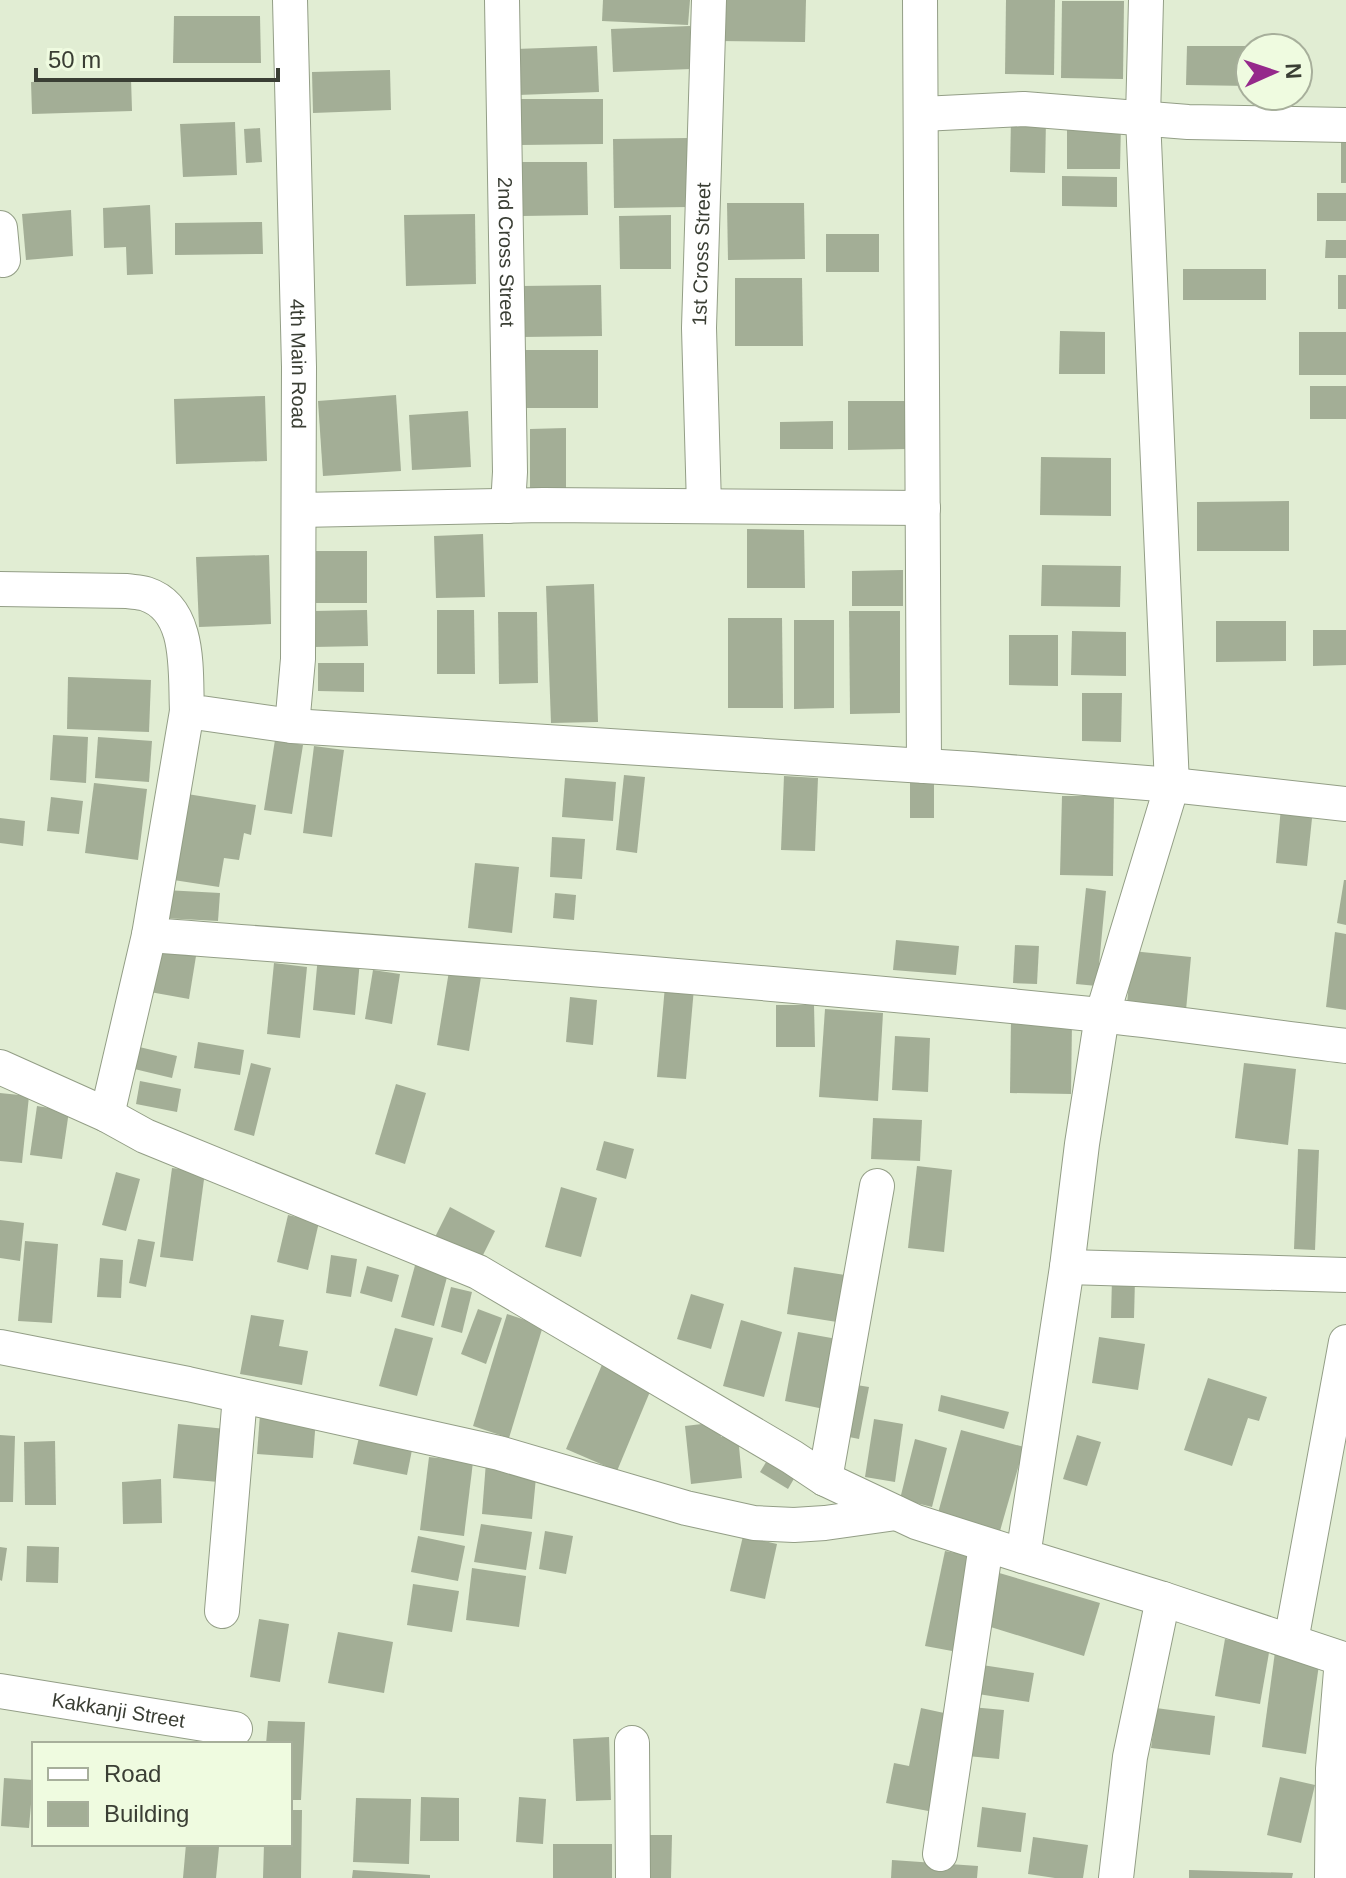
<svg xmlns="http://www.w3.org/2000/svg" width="1346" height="1878" font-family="Helvetica,sans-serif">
  <rect width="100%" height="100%" fill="#e1edd3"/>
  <g fill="#a3ae96">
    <path d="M603,0H690L688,25L602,21Z"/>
    <path d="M719,0H806L805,42L718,41Z"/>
    <path d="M1006,0H1055L1054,75L1005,74Z"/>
    <path d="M1062,1H1124L1123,79L1061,78Z"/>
    <path d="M174,16H260L261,63H173Z"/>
    <path d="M690,26L691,69L613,72L611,29Z"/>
    <path d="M597,46L599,92L518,95L516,49Z"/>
    <path d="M1187,46H1250V86L1186,85Z"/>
    <path d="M390,70L391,110L313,113L312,72Z"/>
    <path d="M131,79L132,111L32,114L31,82Z"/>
    <path d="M520,99H603V144L521,145Z"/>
    <path d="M1011,118L1046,119L1045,173L1010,172Z"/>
    <path d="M235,122L237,175L183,177L180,124Z"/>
    <path d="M1067,123L1121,124L1120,169H1067Z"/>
    <path d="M260,128L262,162L246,163L244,129Z"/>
    <path d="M689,138V207L614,208L613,139Z"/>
    <rect x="1341" y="141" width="5" height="42"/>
    <path d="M521,162H587L588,215L522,216Z"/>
    <path d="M1062,176L1117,177V207L1062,206Z"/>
    <rect x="1317" y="193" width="29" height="28"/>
    <path d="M727,203H804L805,259L728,260Z"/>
    <path d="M150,205L153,274L127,275L126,247L104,248L103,208Z"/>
    <path d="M71,210L73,256L26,260L22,214Z"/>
    <path d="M475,214L476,284L406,286L404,215Z"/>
    <path d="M671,215V269H620L619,216Z"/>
    <path d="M262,222L263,254L175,255V223Z"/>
    <rect x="826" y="234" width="53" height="38"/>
    <path d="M1326,240H1346V258H1325Z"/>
    <rect x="1183" y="269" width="83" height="31"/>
    <rect x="1338" y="275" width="8" height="34"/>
    <path d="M735,278H802L803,346H735Z"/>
    <path d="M601,285L602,336L522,337L521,286Z"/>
    <path d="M1060,331L1105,332V374H1059Z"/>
    <rect x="1299" y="332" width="47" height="43"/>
    <path d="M521,350H598V408H522Z"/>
    <rect x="1310" y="386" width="36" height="33"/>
    <path d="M396,395L401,471L323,476L318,401Z"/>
    <path d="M265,396L267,461L176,464L174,399Z"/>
    <path d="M848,401H908V449L848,450Z"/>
    <path d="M468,411L471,467L412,470L409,415Z"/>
    <path d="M833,421V449H780V422Z"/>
    <path d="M566,428V490H530V429Z"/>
    <path d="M1041,457L1111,458V516L1040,515Z"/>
    <path d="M1289,501V551H1197V502Z"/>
    <path d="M747,529L804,530L805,588H747Z"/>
    <path d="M483,534L485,597L436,598L434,536Z"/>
    <rect x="311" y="551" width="56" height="52"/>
    <path d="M269,555L271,624L199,627L196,557Z"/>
    <path d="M1042,565L1121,566L1120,607L1041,606Z"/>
    <path d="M903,570V606H852V571Z"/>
    <path d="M594,584L598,722L551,723L546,586Z"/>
    <path d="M367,610L368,646L313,647V611Z"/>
    <path d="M437,610H474L475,674H437Z"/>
    <path d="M849,611H900V713L850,714Z"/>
    <path d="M498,612H537L538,683L499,684Z"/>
    <path d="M728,618H782L783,708H728Z"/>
    <path d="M794,620H834V708L794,709Z"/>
    <path d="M1216,621H1286V661L1216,662Z"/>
    <path d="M1313,630H1346V665L1313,666Z"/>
    <path d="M1072,631L1126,632V676L1071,675Z"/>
    <path d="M1009,635H1058V686L1009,685Z"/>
    <path d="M318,663H364V692L318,691Z"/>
    <path d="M68,677L151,680L149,732L67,729Z"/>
    <path d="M1082,693H1122L1121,742L1082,741Z"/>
    <path d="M53,735L88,737L86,783L50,780Z"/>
    <path d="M98,737L152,741L149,782L95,778Z"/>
    <path d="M275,740L303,745L292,814L264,810Z"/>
    <path d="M314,746L344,750L332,837L303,833Z"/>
    <path d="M624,775L645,777L637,853L616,850Z"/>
    <path d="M784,776L818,778L815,851L781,850Z"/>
    <path d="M565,778L616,782L613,821L562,817Z"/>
    <rect x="910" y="782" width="24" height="36"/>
    <path d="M94,783L147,789L138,860L85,853Z"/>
    <path d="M181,793L256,805L251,835L244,833L239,860L224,858L219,887L167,879Z"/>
    <path d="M1062,796H1114L1113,876L1060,875Z"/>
    <path d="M51,797L83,801L79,834L47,831Z"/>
    <path d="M1281,807L1313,809L1307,866L1276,863Z"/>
    <path d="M0,818L25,821L23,846L0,843Z"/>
    <path d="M552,837L585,839L582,879L550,877Z"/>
    <path d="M475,863L519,867L512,933L468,928Z"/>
    <path d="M1344,880H1346V925L1337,923Z"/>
    <path d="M1086,888L1106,891L1097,986L1076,984Z"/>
    <path d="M165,890L220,893L218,921L163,918Z"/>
    <path d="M555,893L576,895L574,920L553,918Z"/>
    <path d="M1335,932L1346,934V1010L1326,1007Z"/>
    <path d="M896,940L959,946L956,975L893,970Z"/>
    <path d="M158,944L197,950L189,999L150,992Z"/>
    <path d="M1015,945L1039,946L1037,984L1013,983Z"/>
    <path d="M1132,951L1191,957L1186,1010L1127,1004Z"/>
    <path d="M318,956L360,961L355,1015L313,1010Z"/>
    <path d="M274,963L307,967L300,1038L267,1034Z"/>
    <path d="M373,970L400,974L392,1024L365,1019Z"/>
    <path d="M449,971L481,977L469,1051L437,1045Z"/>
    <path d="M665,986L694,988L686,1079L657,1077Z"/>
    <path d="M570,997L597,1000L593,1045L566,1042Z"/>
    <path d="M776,1005H814L815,1047H776Z"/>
    <path d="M825,1009L883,1013L878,1101L819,1097Z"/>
    <path d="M1011,1020L1072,1021L1071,1094L1010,1093Z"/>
    <path d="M895,1036L930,1038L928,1092L892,1090Z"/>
    <path d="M198,1042L244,1050L240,1075L194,1068Z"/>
    <path d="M131,1045L177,1056L172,1078L126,1067Z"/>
    <path d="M251,1063L271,1068L254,1136L234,1130Z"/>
    <path d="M1244,1063L1296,1069L1288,1145L1235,1138Z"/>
    <path d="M140,1081L181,1089L177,1112L136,1104Z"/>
    <path d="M396,1084L426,1093L405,1164L375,1154Z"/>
    <path d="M0,1093L29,1096L22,1163L0,1161Z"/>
    <path d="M37,1106L69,1111L62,1159L30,1155Z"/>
    <path d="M873,1118L922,1120L920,1161L871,1159Z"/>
    <path d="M604,1141L634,1149L626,1179L596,1170Z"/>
    <path d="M1298,1149L1319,1150L1315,1250L1294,1249Z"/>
    <path d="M917,1166L952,1170L944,1252L908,1248Z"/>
    <path d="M172,1168L205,1172L193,1261L160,1257Z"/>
    <path d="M116,1172L140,1179L126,1231L102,1225Z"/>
    <path d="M561,1187L597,1198L581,1257L545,1247Z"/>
    <path d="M450,1207L495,1231L477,1267L432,1243Z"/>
    <path d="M288,1215L319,1222L308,1270L277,1262Z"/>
    <path d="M0,1220L24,1223L20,1261L0,1258Z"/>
    <path d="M138,1239L155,1242L146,1287L129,1283Z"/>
    <path d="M25,1241L58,1244L52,1323L18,1321Z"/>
    <path d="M331,1255L357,1259L351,1297L326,1293Z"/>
    <path d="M100,1258L123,1260L121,1298L97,1297Z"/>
    <path d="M417,1258L450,1266L434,1326L401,1317Z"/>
    <path d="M367,1266L399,1275L392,1302L360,1293Z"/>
    <path d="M794,1267L845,1275L837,1322L787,1314Z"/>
    <path d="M1112,1278L1135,1279L1134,1318H1111Z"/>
    <path d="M451,1287L472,1292L462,1333L441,1327Z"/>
    <path d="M691,1294L724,1304L711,1349L677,1339Z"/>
    <path d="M478,1309L502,1318L486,1364L461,1354Z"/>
    <path d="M507,1314L543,1326L509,1438L473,1426Z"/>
    <path d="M251,1315L284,1320L279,1346L308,1351L302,1385L240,1374Z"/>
    <path d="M741,1320L782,1332L764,1397L723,1386Z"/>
    <path d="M395,1328L433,1338L417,1396L379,1386Z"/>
    <path d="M798,1332L837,1339L824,1409L785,1401Z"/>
    <path d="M1099,1337L1145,1344L1138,1390L1092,1383Z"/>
    <path d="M604,1360L654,1382L617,1471L566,1449Z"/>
    <path d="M1208,1378L1267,1397L1259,1421L1248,1418L1232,1466L1184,1450Z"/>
    <path d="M844,1383L869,1387L859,1439L834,1434Z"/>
    <path d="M941,1395L1009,1412L1004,1429L938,1411Z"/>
    <path d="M260,1414L316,1418L313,1458L257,1454Z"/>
    <path d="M874,1419L903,1424L895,1482L865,1477Z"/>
    <path d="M719,1422L721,1437L738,1436L742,1478L691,1484L685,1426Z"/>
    <path d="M178,1424L235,1430L230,1483L173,1478Z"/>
    <path d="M961,1430L1024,1447L1000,1531L938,1513Z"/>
    <path d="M360,1433L413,1445L407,1475L353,1464Z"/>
    <path d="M0,1435L15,1436L13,1502H0Z"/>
    <path d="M1077,1435L1101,1442L1087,1486L1063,1479Z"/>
    <path d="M915,1439L947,1448L932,1507L900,1499Z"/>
    <path d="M55,1441L56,1505H25L24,1442Z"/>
    <path d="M771,1454L799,1470L788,1489L760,1472Z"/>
    <path d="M429,1457L473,1462L464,1536L420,1530Z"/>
    <path d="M486,1462L537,1467L532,1519L482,1514Z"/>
    <path d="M161,1479L162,1523L123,1524L122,1482Z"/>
    <path d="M481,1524L532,1532L526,1570L474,1562Z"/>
    <path d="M545,1531L573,1536L566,1574L539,1569Z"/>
    <path d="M418,1536L465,1546L458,1581L411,1572Z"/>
    <path d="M743,1536L777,1544L765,1599L730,1591Z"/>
    <path d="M27,1546L59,1547L58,1583L26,1582Z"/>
    <path d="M0,1547L7,1548L2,1581L0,1580Z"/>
    <path d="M945,1551L983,1558L963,1653L925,1646Z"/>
    <path d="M472,1568L526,1576L519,1627L466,1620Z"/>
    <path d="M996,1572L1100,1603L1084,1656L981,1624Z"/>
    <path d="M413,1584L459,1591L452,1632L407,1625Z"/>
    <path d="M259,1619L289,1624L280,1682L250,1677Z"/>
    <path d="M338,1632L393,1642L384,1693L328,1683Z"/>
    <path d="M1225,1639L1270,1647L1260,1704L1215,1696Z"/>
    <path d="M1275,1652L1320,1658L1306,1754L1262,1747Z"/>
    <path d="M982,1665L1034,1673L1029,1702L978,1694Z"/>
    <path d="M971,1707L1004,1710L999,1759L967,1756Z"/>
    <path d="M921,1708L958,1716L939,1813L886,1803L894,1763L909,1766Z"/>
    <path d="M1156,1708L1215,1716L1210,1755L1151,1748Z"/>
    <path d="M268,1721L305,1722L301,1800H290V1744H266Z"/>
    <path d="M609,1737L611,1800L576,1801L573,1739Z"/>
    <path d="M1280,1777L1315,1785L1301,1843L1267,1835Z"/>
    <path d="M4,1778L33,1780L29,1828L1,1826Z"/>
    <path d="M421,1797L459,1798V1841H420Z"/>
    <path d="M519,1797L546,1799L543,1844L516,1842Z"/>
    <path d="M356,1798L411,1799L409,1864L353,1862Z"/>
    <path d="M982,1807L1026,1813L1021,1852L977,1847Z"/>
    <path d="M290,1810H302L301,1878H263L264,1844H290Z"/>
    <path d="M643,1835H672L671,1878H643Z"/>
    <path d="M1033,1837L1088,1845L1083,1878H1055L1028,1874Z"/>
    <path d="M186,1844L219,1847L216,1878H183Z"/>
    <rect x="553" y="1844" width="59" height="34"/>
    <path d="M892,1860L978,1866L977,1878H891Z"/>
    <path d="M353,1870L430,1875V1878H352Z"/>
    <path d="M1189,1870L1293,1873L1292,1878H1189Z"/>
  </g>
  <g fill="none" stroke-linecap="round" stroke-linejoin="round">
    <defs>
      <g id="minor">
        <path id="s1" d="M290,0L299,367L298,659L292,726"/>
        <path id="s2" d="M502,0L510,472L508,506"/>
        <path d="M920,0L924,766"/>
        <path d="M1146,0L1143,118L1172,785L1102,1016L1082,1144L1067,1267L1023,1556L1163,1599L1346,1660"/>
        <path d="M922,114L1024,109L1188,122L1346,125"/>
        <path d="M0,228L3,260"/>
        <path id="s3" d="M704,506L699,328L709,0"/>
        <path d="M299,510L543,505L923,508"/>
        <path d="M0,589L127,591C133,592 140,592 146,594C192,609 185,673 187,711L292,726L972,769L1172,785L1346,804"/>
        <path d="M187,711L149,935C466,959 784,982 1100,1015C1182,1024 1264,1036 1346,1046"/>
        <path d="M0,1067L107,1115L145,1136L478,1272L792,1457L825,1479L916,1522L1023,1556"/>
        <path d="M107,1115L149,935"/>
        <path d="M1067,1267L1346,1275"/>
        <path d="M0,1347L188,1384L499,1453L686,1508L754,1523L794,1525L825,1523L896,1513"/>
        <path d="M825,1479L877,1186"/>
        <path d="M222,1611L240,1396"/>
        <path d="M1291,1641L1346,1342"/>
        <path id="s4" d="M0,1691L235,1729"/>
        <path d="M632,1743L633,1878"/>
        <path d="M940,1854L986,1545"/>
        <path d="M1116,1878L1130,1757L1163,1599"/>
      </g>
      <path id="primary" d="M1337,1878L1338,1769L1346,1671"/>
    </defs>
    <use href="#minor" stroke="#939e86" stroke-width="36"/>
    <use href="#primary" stroke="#939e86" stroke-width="46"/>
    <use href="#minor" stroke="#fff" stroke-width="34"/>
    <use href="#primary" stroke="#fff" stroke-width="44"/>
  </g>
  <g text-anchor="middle" stroke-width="8" stroke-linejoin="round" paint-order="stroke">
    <g font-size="20" fill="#3a3e34" stroke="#effbe0">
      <text dy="7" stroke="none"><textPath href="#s2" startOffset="252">2nd Cross Street</textPath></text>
      <text dy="7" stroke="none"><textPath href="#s3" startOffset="252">1st Cross Street</textPath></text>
      <text dy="7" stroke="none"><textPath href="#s1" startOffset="364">4th Main Road</textPath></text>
      <text dy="7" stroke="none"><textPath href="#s4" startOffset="120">Kakkanji Street</textPath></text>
    </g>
  </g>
  <rect x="32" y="1742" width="260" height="104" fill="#effbe0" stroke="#a7af9b" stroke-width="2"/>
  <rect x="48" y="1768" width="40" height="12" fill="#ffffff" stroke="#a7af9b" stroke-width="2"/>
  <text x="104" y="1782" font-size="24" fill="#3a3e34">Road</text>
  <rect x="48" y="1802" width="40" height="24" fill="#a3ae96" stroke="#a7af9b" stroke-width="2"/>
  <text x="104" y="1822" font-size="24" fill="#3a3e34">Building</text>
  <g transform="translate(1274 72) rotate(87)"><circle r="38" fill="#effbe0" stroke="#a7af9b" stroke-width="2"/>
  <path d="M0-6L14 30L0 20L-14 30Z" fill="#95298b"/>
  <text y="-12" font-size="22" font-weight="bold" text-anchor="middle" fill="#3a3e34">N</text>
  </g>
  <path d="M36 68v12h242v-12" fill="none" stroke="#3a3e34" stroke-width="4"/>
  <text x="48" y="68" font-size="24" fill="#3a3e34" stroke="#effbe0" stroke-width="6" paint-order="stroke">50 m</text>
</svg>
